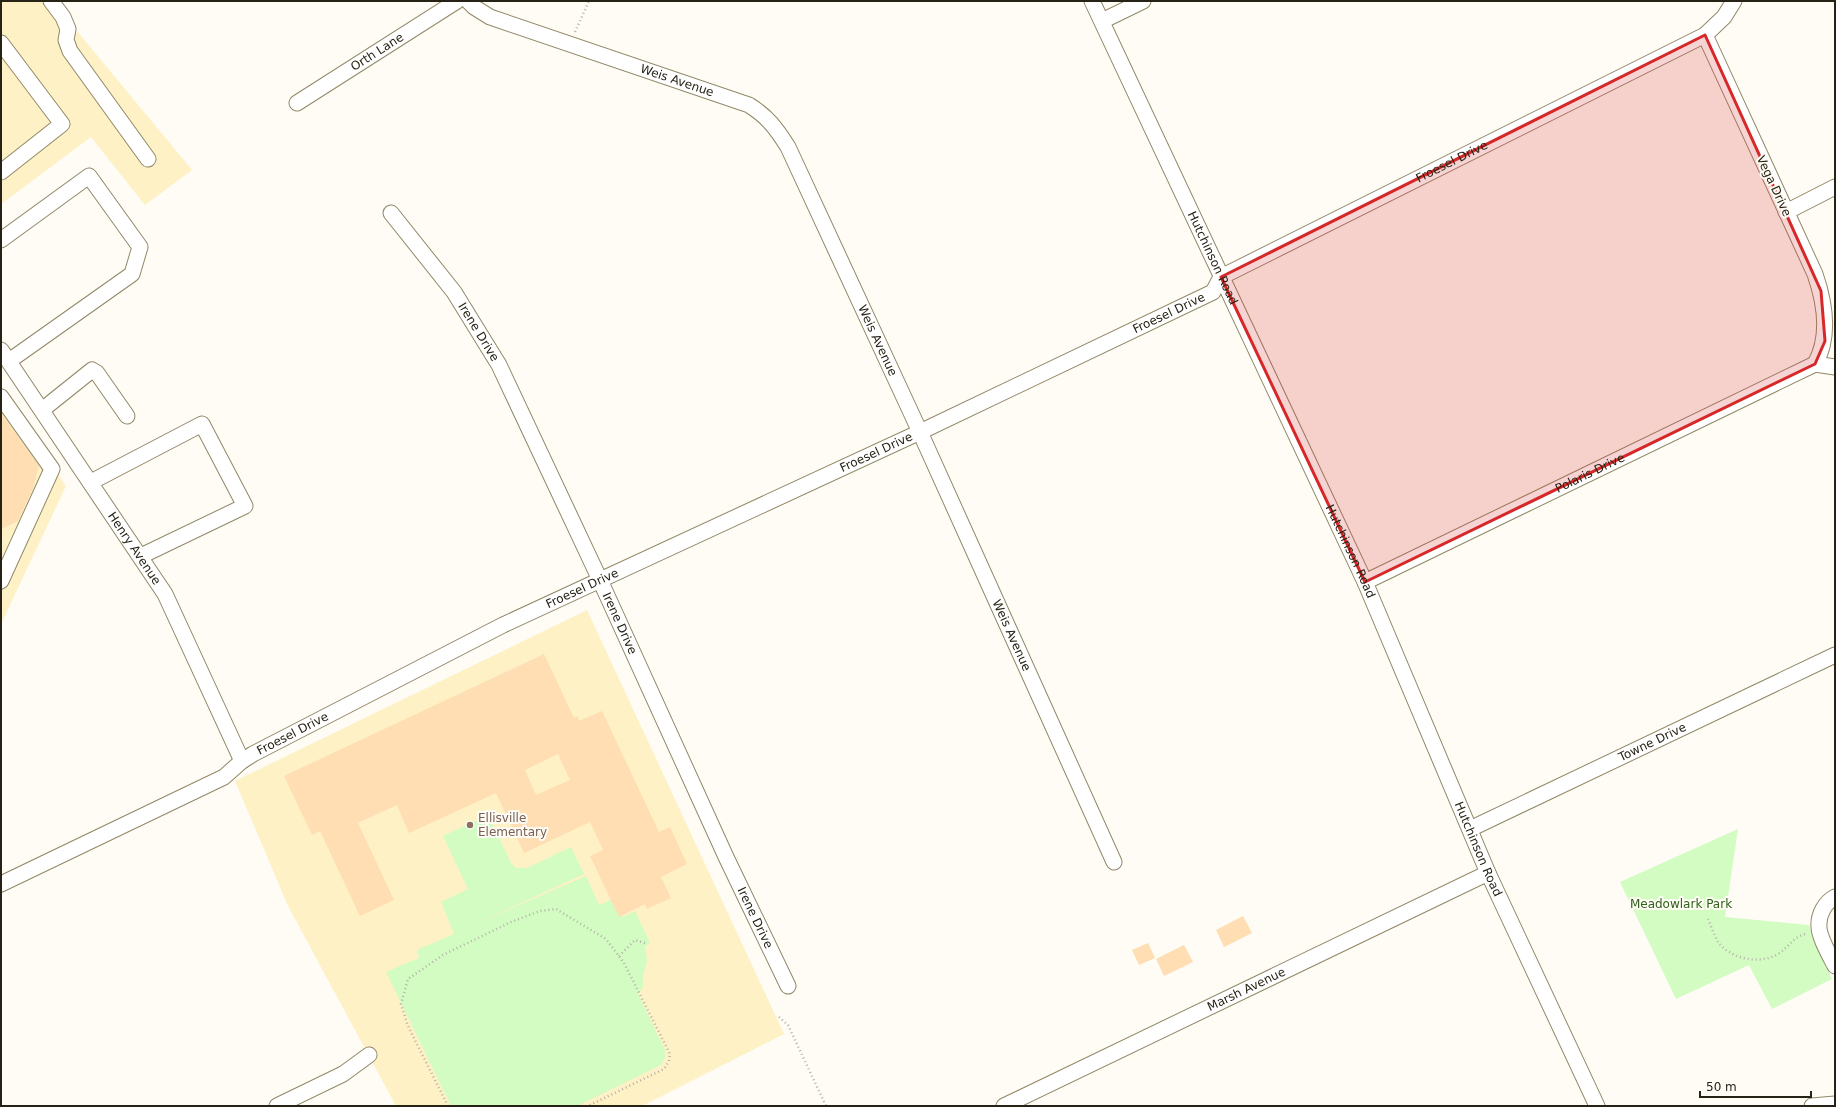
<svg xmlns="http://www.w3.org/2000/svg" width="1836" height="1107" font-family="'DejaVu Sans',sans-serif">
  <rect width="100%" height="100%" fill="#fefcf5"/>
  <g fill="#fdf1c5">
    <path d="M1,1H52L192,170L145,205L91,137L1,204Z"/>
    <path d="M1,389L66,486L1,624Z"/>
    <path d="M587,610L784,1034L642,1106H396L288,906L235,781Z"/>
  </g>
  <g fill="#d2fcc2">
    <path d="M488,815L511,863L516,868H527L571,847L584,874L473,925L586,876L599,905L615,898L623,917L635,911L650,943L645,946L647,960L643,977V987L638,994L665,1050V1058L661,1065L577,1106H451L386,972L419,958L417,950L454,934L441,902L468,889L443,836Z"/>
    <path d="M1738,829L1725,917L1809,925L1812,936L1832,979L1772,1009L1749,965L1676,999L1620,882Z"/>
  </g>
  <g fill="#fedeb2" fill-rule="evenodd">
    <path d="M1,413L39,466L33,488L18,521L1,529Z"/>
    <path d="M544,654L574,718L577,716L579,721L602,711L659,832L670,827L687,864L661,877L671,898L647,909L645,904L619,917L590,856L603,850L590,822L524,853L496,793L409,833L397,805L358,823L394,900L360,916L320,831L312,835L284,776ZM558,754L570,780L536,795L525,770Z"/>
    <path d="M1243,916L1252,933L1224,947L1216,930Z"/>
    <path d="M1148,943L1155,958L1139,965L1132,950Z"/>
    <path d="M1184,945L1193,962L1164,976L1156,959Z"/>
  </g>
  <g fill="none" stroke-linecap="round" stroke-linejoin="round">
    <defs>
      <g id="minor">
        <path d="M51,1L63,17L68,29L66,40L70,51L148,159"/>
        <path id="s1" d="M468,1L474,7L490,17L749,105C768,117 776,128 788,147L920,432L1114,862"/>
        <path id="s2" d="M1092,1L1365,582L1488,873L1597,1106"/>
        <path d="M1102,21L1143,1"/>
        <path d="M1,43L62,124L1,172"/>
        <path id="s3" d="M297,103L457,1"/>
        <path d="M1786,212L1835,187"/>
        <path id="s4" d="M391,213L454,292L499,365L600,580L726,857L788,986"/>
        <path d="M1,240L89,176L140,247L132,274L9,361"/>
        <path id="s5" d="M1,350L165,594L242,761"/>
        <path d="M1815,364L1835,367"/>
        <path d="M1,397L52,469L1,581"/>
        <path d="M42,410L92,370L97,373L127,416"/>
        <path d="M91,482L202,424L245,506L141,556"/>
        <path id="s6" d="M1365,582L1815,364C1831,336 1825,303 1815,274L1705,35"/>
        <path id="s7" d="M1470,829L1835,655"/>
        <path id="s8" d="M1,884L224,777L242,761L253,754L503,625L920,432L1213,292L1221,277L1705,35L1724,17L1734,1"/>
        <path d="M1835,897C1825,902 1818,915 1819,927C1819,937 1830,956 1835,966"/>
        <path d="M277,1106L343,1074L369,1055"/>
        <path id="s9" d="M1004,1106L1488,873"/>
        <path d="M1812,1106L1835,1104"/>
      </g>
    </defs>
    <use href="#minor" stroke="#918867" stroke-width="17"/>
    <g stroke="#b5b2a9" stroke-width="2.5" stroke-dasharray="1 3" stroke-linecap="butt">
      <path d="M575,32L589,1"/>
      <path d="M1708,919C1711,926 1714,935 1718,942C1731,959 1759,965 1778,954C1789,947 1792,938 1805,934"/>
      <path d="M619,956L635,940L645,943"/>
      <path d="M779,1017L788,1025L826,1106"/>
      <path d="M448,1106L408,1026L401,1004L408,979L443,955L511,922L540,911L556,909L606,939L624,963L670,1054L669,1061L664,1069L588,1106"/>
    </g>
    <use href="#minor" stroke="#fff" stroke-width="15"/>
  </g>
  <path fill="#d62828" fill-opacity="0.2" stroke="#d62828" stroke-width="3" stroke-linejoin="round" d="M1705,35L1821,291L1825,341L1815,364L1365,582L1221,277Z"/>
  <circle fill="#8d6e63" stroke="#fefcf5" stroke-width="1.5" cx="470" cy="825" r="4"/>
  <g text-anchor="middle" stroke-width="4" stroke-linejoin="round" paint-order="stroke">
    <g font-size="12" fill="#262215" stroke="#fefcf5">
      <text dy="4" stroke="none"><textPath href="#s3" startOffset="95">Orth Lane</textPath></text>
      <text dy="4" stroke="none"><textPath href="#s1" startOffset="225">Weis Avenue</textPath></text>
      <text dy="4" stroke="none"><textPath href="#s8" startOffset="1625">Froesel Drive</textPath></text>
      <text transform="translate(1774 186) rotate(65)" y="4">Vega Drive</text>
      <text dy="4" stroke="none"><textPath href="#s2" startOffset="284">Hutchinson Road</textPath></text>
      <text dy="4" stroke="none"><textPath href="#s8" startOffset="1301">Froesel Drive</textPath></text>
      <text dy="4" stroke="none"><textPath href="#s4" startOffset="148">Irene Drive</textPath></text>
      <text dy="4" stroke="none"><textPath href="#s1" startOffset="572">Weis Avenue</textPath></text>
      <text dy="4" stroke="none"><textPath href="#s8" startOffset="977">Froesel Drive</textPath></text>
      <text dy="4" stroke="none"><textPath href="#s6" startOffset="250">Polaris Drive</textPath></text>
      <text dy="4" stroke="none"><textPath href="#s5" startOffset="239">Henry Avenue</textPath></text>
      <text dy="4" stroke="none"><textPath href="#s2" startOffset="608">Hutchinson Road</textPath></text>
      <text dy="4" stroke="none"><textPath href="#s8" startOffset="653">Froesel Drive</textPath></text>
      <text dy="4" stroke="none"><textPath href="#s4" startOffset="472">Irene Drive</textPath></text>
      <text dy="4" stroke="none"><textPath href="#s1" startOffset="896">Weis Avenue</textPath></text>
      <text dy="4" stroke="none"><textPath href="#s8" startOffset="329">Froesel Drive</textPath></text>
      <text dy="4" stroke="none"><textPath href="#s7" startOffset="202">Towne Drive</textPath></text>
      <text dy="4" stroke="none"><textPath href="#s2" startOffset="932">Hutchinson Road</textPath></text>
      <text dy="4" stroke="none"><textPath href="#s4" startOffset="796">Irene Drive</textPath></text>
      <text dy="4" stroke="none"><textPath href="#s9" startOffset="269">Marsh Avenue</textPath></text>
    </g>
    <g font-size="12" fill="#785e54" stroke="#fefcf5" text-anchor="start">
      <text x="478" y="822">Ellisville<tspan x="478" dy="14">Elementary</tspan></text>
    </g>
    <g font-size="12" fill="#30601a" stroke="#fefcf5">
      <text x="1681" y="908">Meadowlark Park</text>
    </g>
  </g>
  <rect width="1836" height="1107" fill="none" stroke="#262215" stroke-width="4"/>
  <path d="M1700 1091v6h111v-6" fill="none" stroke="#262215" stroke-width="2"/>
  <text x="1706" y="1091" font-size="12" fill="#262215" stroke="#fefcf5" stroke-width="3" paint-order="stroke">50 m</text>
</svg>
